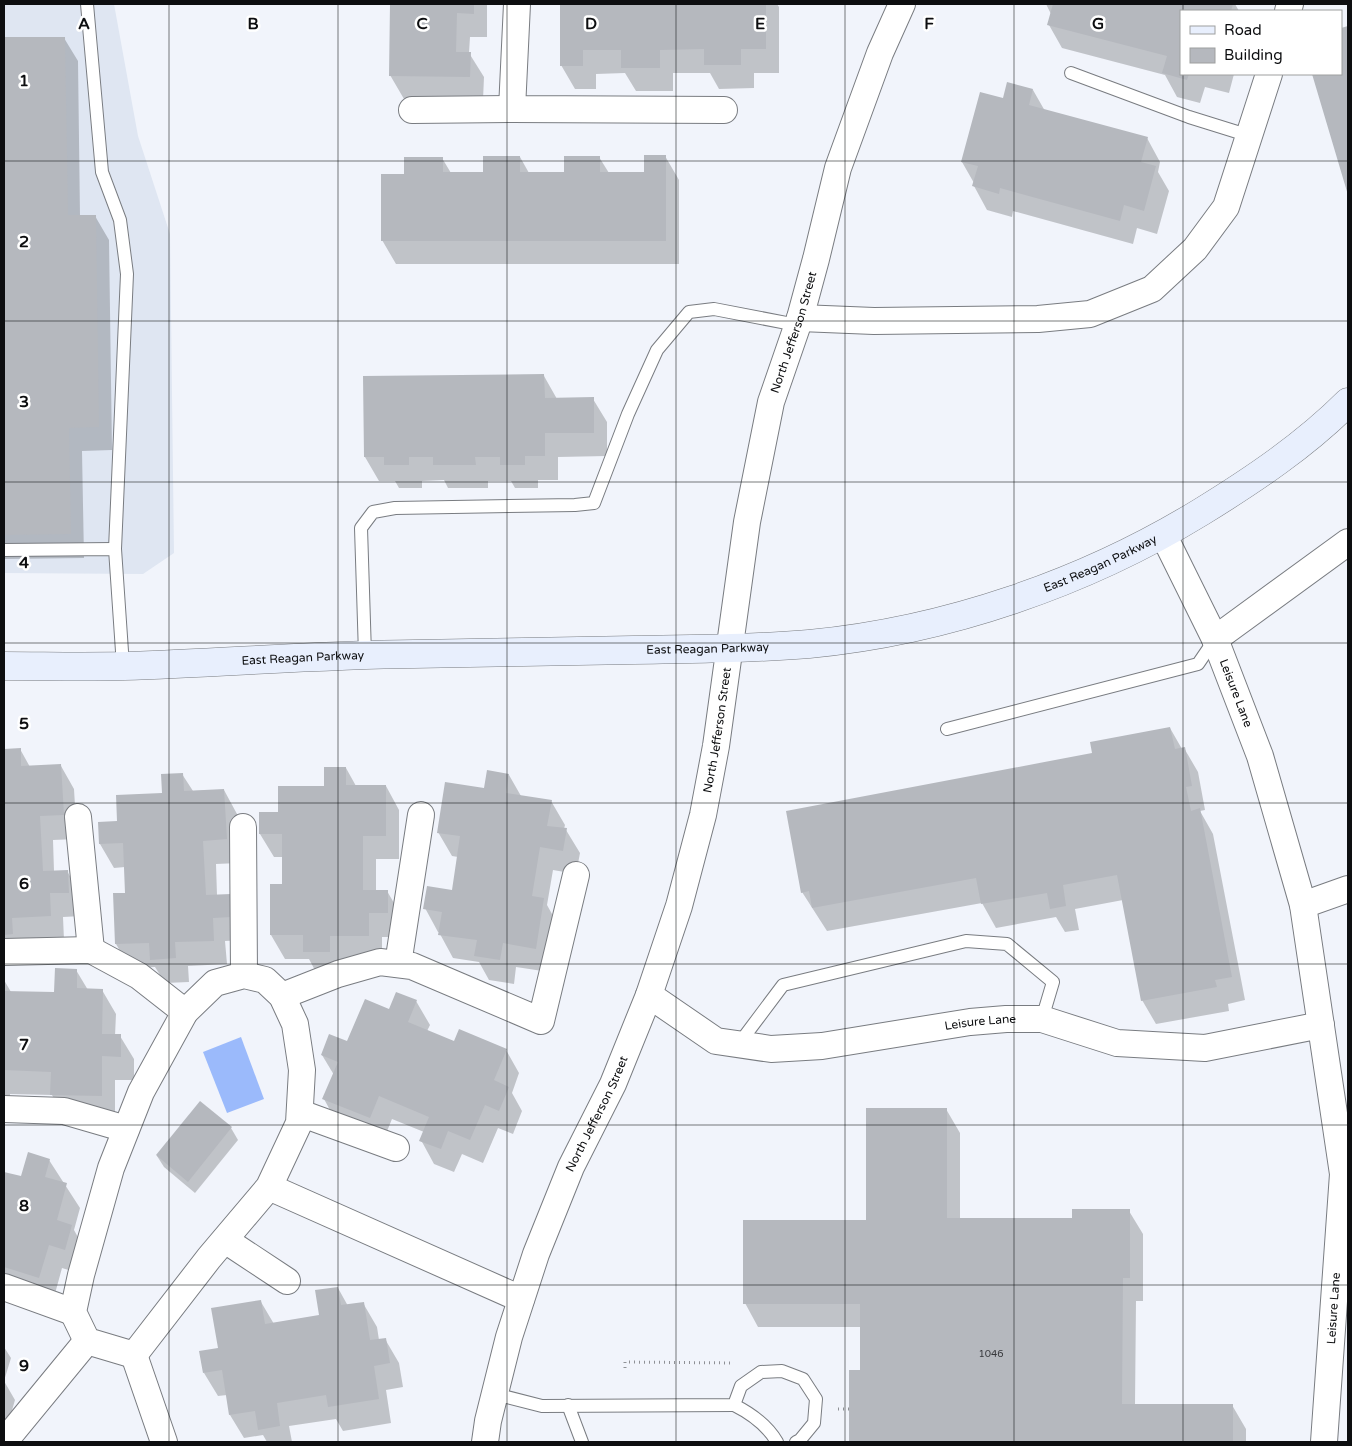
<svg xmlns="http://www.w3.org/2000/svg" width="1352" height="1446" font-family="'Varela Round',sans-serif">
  <rect width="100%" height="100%" fill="#f1f4fb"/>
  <path fill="#dfe6f2" d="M4,4H114L138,136L170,234L174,553L143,574L4,573Z"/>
  <path fill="#9bbafb" d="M241,1037L264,1099L227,1113L203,1052Z"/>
  <g fill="#0003">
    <path d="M391,4H487V37H470L469,53L484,77L483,100L404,99L390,75Z"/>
    <path d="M561,4H777L779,7V73H754V88L719,89L710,73H673V91H636L625,73L596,74V89H575L561,65Z"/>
    <path d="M1046,4H1235L1239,11H1181V74H1234L1229,93L1205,87L1200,103L1177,97L1165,75L1062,48L1049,25L1051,14Z"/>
    <path d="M1348,27V192L1314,74H1341V29Z"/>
    <path d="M64,38L78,61L80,216H95L109,240L112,450L82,451L84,558L4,559V39Z"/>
    <path d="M1033,90L1045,111L1147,138L1160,162L1158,172L1169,191L1157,234L1137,228L1133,244L1013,211L1012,217L987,210L974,186V183L962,162L1004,100Z"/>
    <path d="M665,156L679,180V264H396L382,240L405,175L442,158L451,173H484L520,157L529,173H565L599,157L609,173H645Z"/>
    <path d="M544,376L557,399H593L607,422V456L558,457V480H538V488H515L511,481H488V488H448L444,480L422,481V488H399L395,481H379L365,457L364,377Z"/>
    <path d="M1170,728L1182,749L1184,748L1198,772L1205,810L1200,811L1213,834L1245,1000L1228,1004L1229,1011L1156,1024L1142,1000L1123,900L1075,909L1079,930L1065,932L1056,917L996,928L982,903L827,931L802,892L1093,754Z"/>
    <path d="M20,749L30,767L61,766L74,789L77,839L53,840L54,871H67L81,895L82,916L63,917L64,940L4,958V750Z"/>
    <path d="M346,768L356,786H386L399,810V859H376V891H387L401,915V937H382V960L318,976L309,959H285L271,935L284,885V857H274L260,834L279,813L325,787Z"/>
    <path d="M182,774L193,791L224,790L237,814L239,863L216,864L217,895L245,940L225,941L227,964L188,966L189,982L165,983L155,967L130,968L116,944L114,894H127L125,867L114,868L100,844L99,823L118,822L163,794Z"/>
    <path d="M509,775L521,796L551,801L565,825L564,829L566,830L580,853L576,874L553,870L547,905L557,923L549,972L516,967L514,984L489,980L479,962L453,958L440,934V932H438L425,908L453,891L458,857L452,856L438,832L485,790Z"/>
    <path d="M76,970L88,990H102L116,1014L115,1036H120L134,1059V1080H115V1120L65,1119L52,1095L10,1094L9,1119H4V980L11,992L56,993Z"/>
    <path d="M416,1001L430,1025L427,1031L455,1043L506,1050L519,1073L512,1093L522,1111L513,1134L498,1128L483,1163L462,1154L454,1172L434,1164L421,1140L424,1132L392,1119L383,1141L337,1123L324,1099L334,1075L322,1055L348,1043L389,1011Z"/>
    <path d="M200,1103L231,1128L238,1140L195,1193L164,1167L157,1156Z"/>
    <path d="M946,1109L960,1133V1219H1073L1129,1211L1143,1234V1301H1136L1135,1405H1232L1246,1429V1442H850V1371H861V1327H758L745,1303L868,1221Z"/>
    <path d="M49,1160L80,1208L74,1230L85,1250L78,1273L62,1268L53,1301L4,1285V1173L22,1178Z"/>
    <path d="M338,1288L348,1306L363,1303L377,1327L379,1340L385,1339L399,1363L403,1387L386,1390L391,1423L343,1431L336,1419L289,1426L292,1442H267L263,1435L244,1438L230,1415L227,1395L218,1396L204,1373L219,1349L261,1302L274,1324L321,1316Z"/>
    <path d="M4,1347L11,1358L4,1381L15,1400L8,1424L4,1422Z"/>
  </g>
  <g fill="#b5b8be">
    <path d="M390,4H474V14L457,13L456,52H471L470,77L389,76Z"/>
    <path d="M560,4H766V49H741V65H704V49L660,50V68H621V50H583V66H560Z"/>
    <path d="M1053,4H1233L1231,11H1181V74H1189L1187,80L1162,73L1167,56L1047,25Z"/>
    <path d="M1348,26V195L1312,74H1341V28Z"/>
    <path d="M4,37H65L68,215H96L99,427L69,428L71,534L4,535Z"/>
    <path d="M1007,82L1033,89L1029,105L1148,137L1141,162L1156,166L1144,211L1124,205L1120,221L1000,188L999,194L972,186L978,166L961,162L980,92L1003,98Z"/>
    <path d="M644,155H666V241H381V174H404V157H443V172H483V156H520V172H564V156H600V172H644Z"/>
    <path d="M544,374L545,398L594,397V433H545V456H525V465H500V457H475L476,465H433V457H409V465H384V457H364L363,376Z"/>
    <path d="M1170,727L1175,749L1185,747L1192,786L1186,787L1191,811L1200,808L1232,977L1215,980L1217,987L1141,1001L1117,875L1063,885L1066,906L1050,909L1047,893L981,904L976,878L812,908L809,891L801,893L786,811L1092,753L1090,742Z"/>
    <path d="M21,748V766L61,764L64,815L40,816L43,871L68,870L69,893H50L51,916L12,918L13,934L4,935V749Z"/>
    <path d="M324,767H346V785H386V836H363V890H388V913H369V936H330V952H303V935H270V884H282V834H259V812H278V786H324Z"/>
    <path d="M487,770L509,774L506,793L552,800L547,826L567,828L563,851L540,847L532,896L544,898L536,949L503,943L500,960L474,956L477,940L438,935L442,912L423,909L427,886L452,890L460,836L437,833L445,782L484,788Z"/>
    <path d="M183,773L184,791L224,789L227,839L203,841L206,895L231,894L232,917L213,918L214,941L175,942L176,958L150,960L149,943L115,944L113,893H125L123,843L99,844L98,822L117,821L116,795L162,793L161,774Z"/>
    <path d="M55,968L77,969V988L103,989L102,1034H121V1057L102,1056V1096L50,1095L51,1072L4,1070V991L54,992Z"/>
    <path d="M396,992L417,1000L408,1022L454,1041L459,1029L507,1049L494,1080L509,1087L499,1111L485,1105L470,1140L448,1131L441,1149L419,1141L429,1117L379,1096L370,1118L322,1099L338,1062L321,1055L329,1034L347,1041L365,999L389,1009Z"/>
    <path d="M200,1101L232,1127L188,1182L156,1155Z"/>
    <path d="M866,1108H947V1218H1072V1209H1130V1278H1123L1122,1404H1233V1442H849V1370H860V1304H743V1220H866Z"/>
    <path d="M28,1152L50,1159L45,1177L67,1183L57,1220L72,1225L65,1250L49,1245L39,1278L4,1267V1172L21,1176Z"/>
    <path d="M338,1287L341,1305L364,1302L370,1340L386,1338L390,1363L374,1366L379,1399L328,1407L326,1395L277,1403L280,1426L258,1430L255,1411L229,1415L222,1370L203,1373L199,1351L218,1348L211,1308L261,1300L265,1324L319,1315L315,1290Z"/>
  </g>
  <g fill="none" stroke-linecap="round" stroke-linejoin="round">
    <defs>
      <g id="lane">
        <path d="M87,4L102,172L120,220L127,274L115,549"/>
        <path d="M1071,73L1189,117L1250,136"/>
        <path d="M4,550L115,549L123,666"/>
        <path d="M365,654L361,528L373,512L395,508L575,505L594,503L628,414L657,350L689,312L714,309L797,325"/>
        <path d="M947,729L1198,664L1215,639"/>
        <path d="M738,1045L783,985L966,941L1007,944L1053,982L1042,1019"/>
        <path d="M495,1394L542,1406L734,1405L741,1386L761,1372L782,1371L803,1379L816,1399L814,1423L800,1440L796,1442"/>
        <path d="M568,1405L582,1442"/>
        <path d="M734,1405C752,1414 767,1425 777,1442"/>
      </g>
      <g id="street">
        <path d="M517,4L512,109L724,110"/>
        <path d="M1288,11L1290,4"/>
        <path d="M412,110L512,109"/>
        <path d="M800,318L874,321L1038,319L1090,314L1152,289L1195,249L1226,207L1269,74"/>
        <path d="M1163,534L1215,639"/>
        <path d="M78,817L91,950"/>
        <path d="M243,827L244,975"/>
        <path d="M1303,905L1348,889"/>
        <path d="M4,952L91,950L139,976L185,1012"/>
        <path d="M398,964L421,815"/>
        <path id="s1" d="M649,995L716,1041L771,1049L822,1046L970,1022L1006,1019H1042L1117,1043L1205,1048L1321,1025"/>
        <path d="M282,996L338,974L380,962L412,966L541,1021L576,875"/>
        <path d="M4,1109L64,1111L126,1129"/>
        <path d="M300,1113L396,1148"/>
        <path d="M269,1187L209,1258L134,1355L87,1341L73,1312L81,1275L111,1168L141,1092L185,1012L215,983L244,975L265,980L282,996L295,1024L302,1070L299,1123L269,1187L521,1299"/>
        <path d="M225,1240L287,1281"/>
        <path d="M4,1287L73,1312"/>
        <path d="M134,1355L164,1442"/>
        <path d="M4,1442L87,1341"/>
        <path id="s2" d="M485,1442L488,1421L509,1337L536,1254L571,1167L613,1084L649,995L679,906L703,815L716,746L747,522L771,402L800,318L816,259L838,168L880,53L902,4"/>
        <path id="s3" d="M1324,1442L1343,1174L1303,905L1260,756L1215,639L1348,542"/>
      </g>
      <g id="secondary">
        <path id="s4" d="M4,666C44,666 84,667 124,666C221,663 317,655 414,654C487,653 560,651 633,650C692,649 751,649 809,644C946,631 1085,583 1201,512C1253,480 1305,445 1348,402"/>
      </g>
    </defs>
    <use href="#lane" stroke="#797c81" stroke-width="14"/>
    <use href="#street" stroke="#797c81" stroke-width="28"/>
    <use href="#secondary" stroke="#797c81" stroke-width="29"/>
    <g stroke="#8f9196" stroke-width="3" stroke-dasharray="1 4" stroke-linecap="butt">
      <path d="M625,1368V1362L734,1363"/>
      <path d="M838,1409H849"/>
    </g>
    <use href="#lane" stroke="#fff" stroke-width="12"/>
    <use href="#street" stroke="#fff" stroke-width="26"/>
    <use href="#secondary" stroke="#e8effd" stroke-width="28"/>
  </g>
  <path fill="none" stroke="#0d0e10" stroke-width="1" stroke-opacity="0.55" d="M169,4V1442M338,4V1442M507,4V1442M676,4V1442M845,4V1442M1014,4V1442M1183,4V11M1183,74V1442M4,161H1348M4,321H1348M4,482H1348M4,643H1348M4,803H1348M4,964H1348M4,1125H1348M4,1285H1348"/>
  <g text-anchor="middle" stroke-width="5" stroke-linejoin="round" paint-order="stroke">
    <g font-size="10" fill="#37383c">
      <text x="991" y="1357">1046</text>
    </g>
    <g font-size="12" fill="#0d0e10" stroke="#fff">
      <text dy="4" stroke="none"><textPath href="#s2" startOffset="1158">North Jefferson Street</textPath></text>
      <text dy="4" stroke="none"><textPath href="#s4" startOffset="1109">East Reagan Parkway</textPath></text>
      <text dy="4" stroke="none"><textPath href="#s4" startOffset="704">East Reagan Parkway</textPath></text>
      <text dy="4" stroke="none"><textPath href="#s4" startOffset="299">East Reagan Parkway</textPath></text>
      <text transform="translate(1236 693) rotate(69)" y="4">Leisure Lane</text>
      <text dy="4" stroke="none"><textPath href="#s2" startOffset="752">North Jefferson Street</textPath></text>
      <text dy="4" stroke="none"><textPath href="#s1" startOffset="348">Leisure Lane</textPath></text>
      <text dy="4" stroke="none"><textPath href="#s2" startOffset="348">North Jefferson Street</textPath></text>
      <text dy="4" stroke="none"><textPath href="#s3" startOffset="134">Leisure Lane</textPath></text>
    </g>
  </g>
  <g font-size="16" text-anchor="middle" font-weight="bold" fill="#0d0e10" stroke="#fff" stroke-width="5" stroke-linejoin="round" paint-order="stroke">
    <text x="84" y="29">A</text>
    <text x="253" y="29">B</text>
    <text x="422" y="29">C</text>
    <text x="591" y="29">D</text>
    <text x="760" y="29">E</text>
    <text x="929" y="29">F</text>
    <text x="1098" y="29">G</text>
    <text x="24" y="86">1</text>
    <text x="24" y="247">2</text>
    <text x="24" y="407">3</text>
    <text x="24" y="568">4</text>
    <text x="24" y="729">5</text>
    <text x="24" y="889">6</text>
    <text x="24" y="1050">7</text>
    <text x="24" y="1211">8</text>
    <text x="24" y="1371">9</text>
  </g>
  <rect width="1352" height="1446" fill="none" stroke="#0d0e10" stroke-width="10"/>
  <rect x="1180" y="10" width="162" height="65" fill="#ffffff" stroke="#9e9f9f"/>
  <rect x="1190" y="26" width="25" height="8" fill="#e8effd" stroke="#9e9f9f"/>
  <text x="1224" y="35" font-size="15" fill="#0d0e10">Road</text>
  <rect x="1190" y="48" width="25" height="15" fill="#b5b8be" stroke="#9e9f9f"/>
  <text x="1224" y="60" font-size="15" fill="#0d0e10">Building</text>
</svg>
